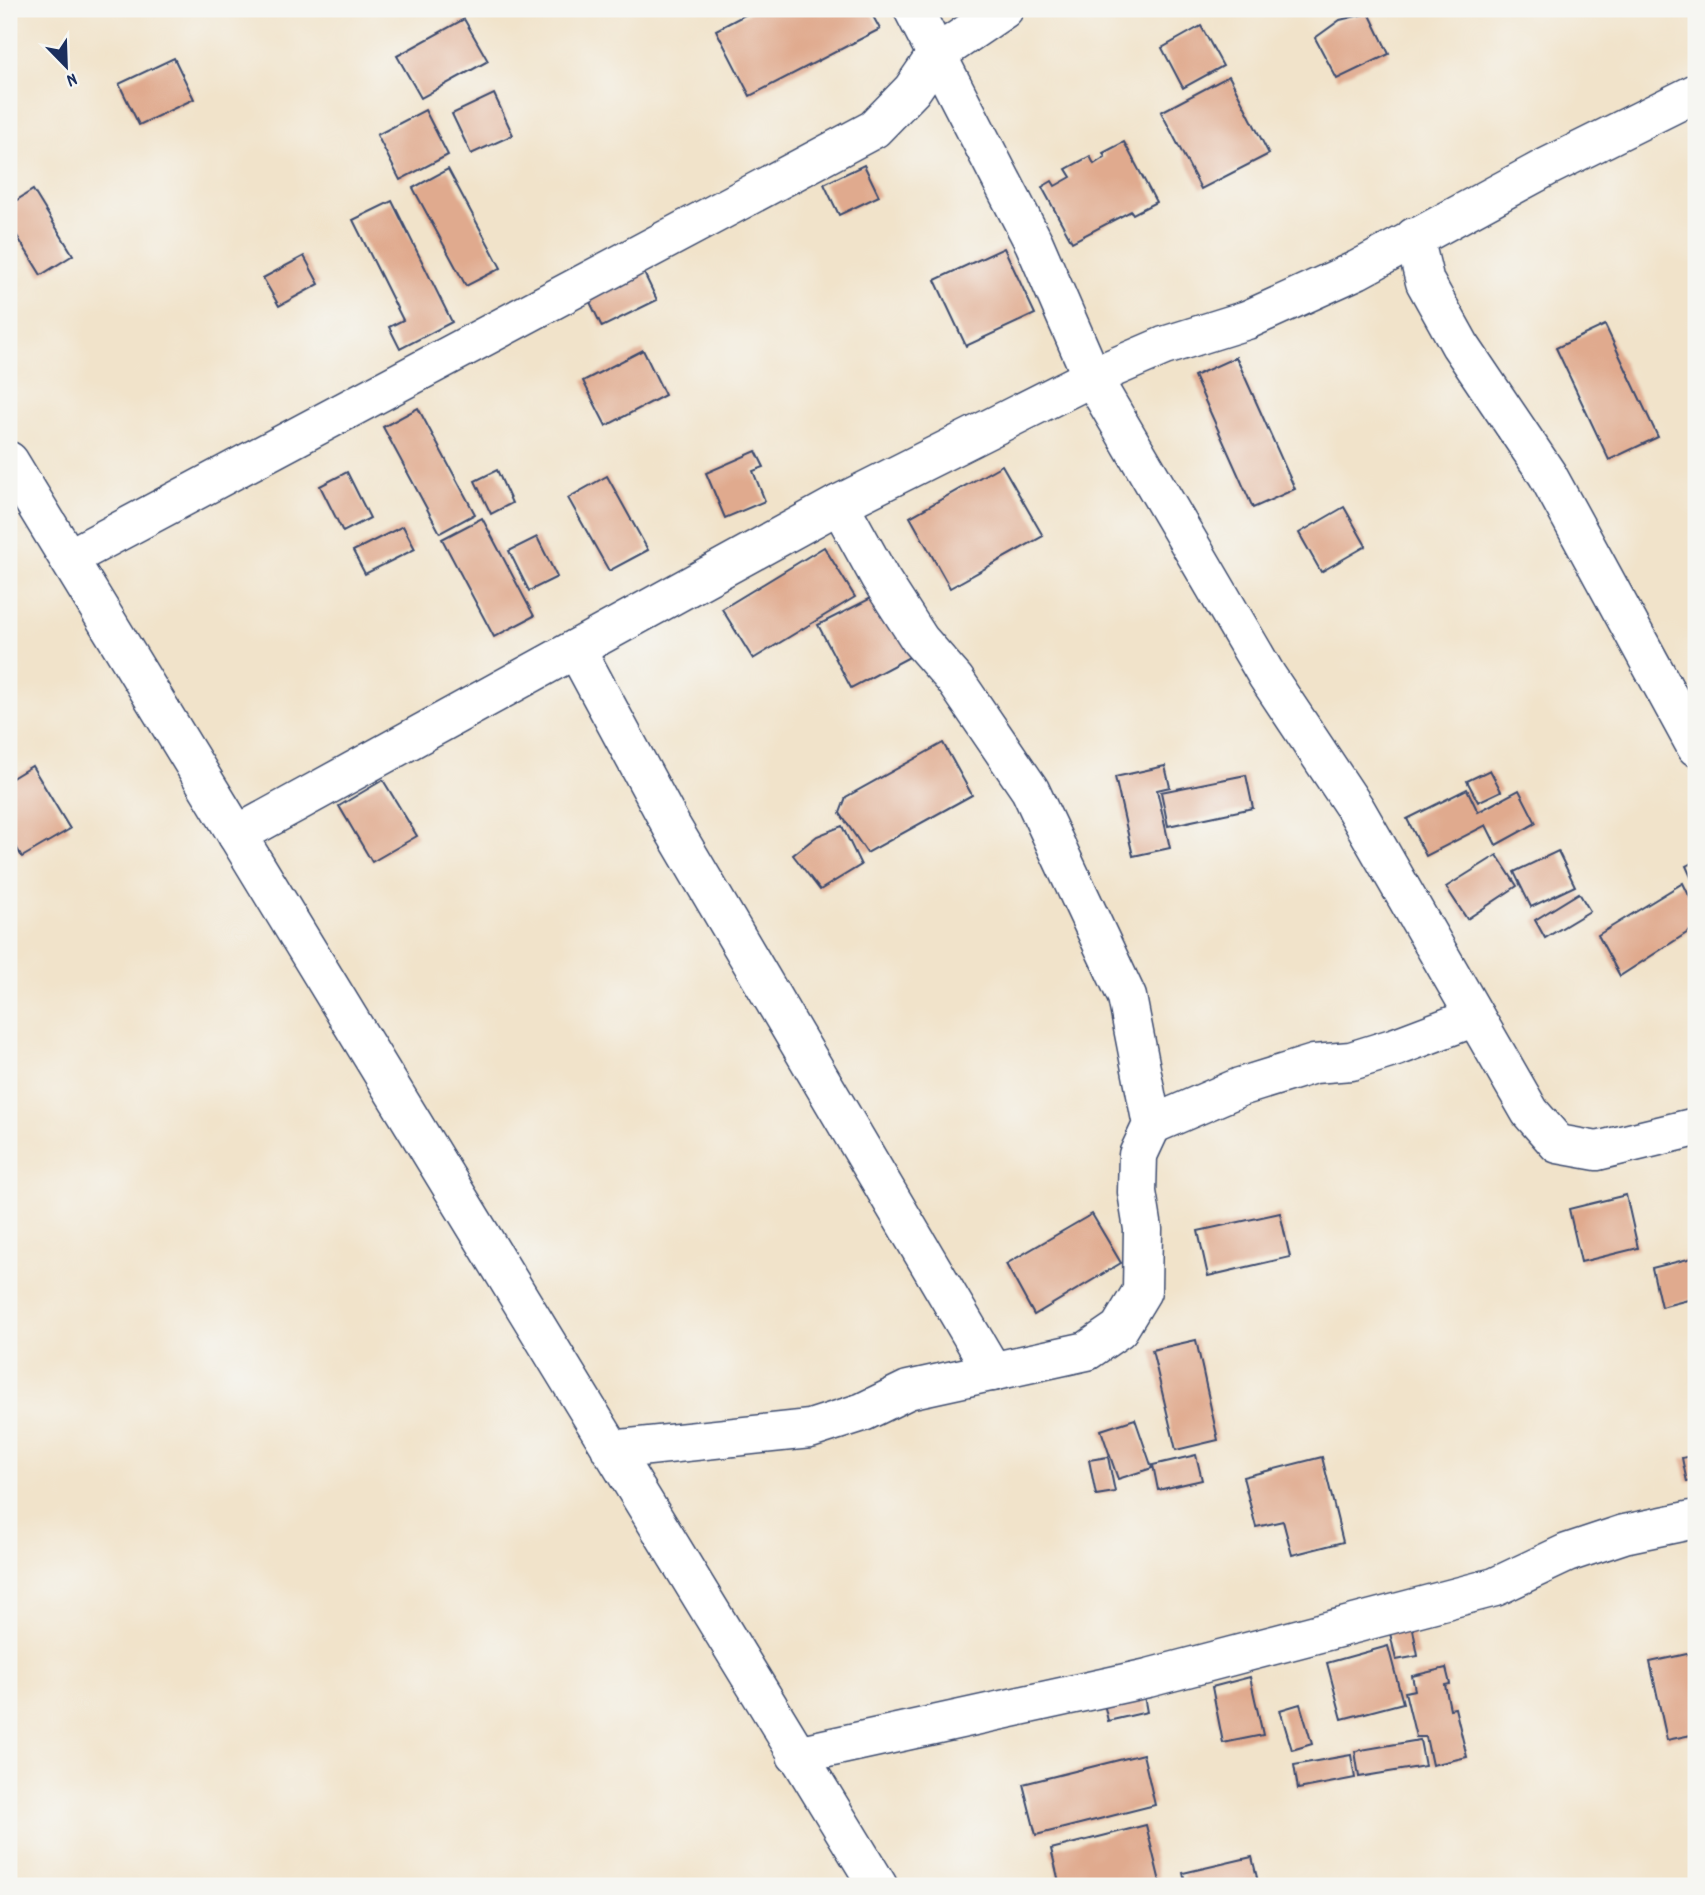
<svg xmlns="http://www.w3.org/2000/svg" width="1705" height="1895" font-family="Dekko,sans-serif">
  <rect width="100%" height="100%" fill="#f6f6f2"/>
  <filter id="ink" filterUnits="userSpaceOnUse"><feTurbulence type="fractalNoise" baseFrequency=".0143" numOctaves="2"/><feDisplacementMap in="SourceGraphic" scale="14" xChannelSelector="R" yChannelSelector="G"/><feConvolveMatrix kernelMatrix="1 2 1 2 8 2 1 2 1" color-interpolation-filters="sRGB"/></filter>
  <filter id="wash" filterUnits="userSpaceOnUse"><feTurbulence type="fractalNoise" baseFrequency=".00686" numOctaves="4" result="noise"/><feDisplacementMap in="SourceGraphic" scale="28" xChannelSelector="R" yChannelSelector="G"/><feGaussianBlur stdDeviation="1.57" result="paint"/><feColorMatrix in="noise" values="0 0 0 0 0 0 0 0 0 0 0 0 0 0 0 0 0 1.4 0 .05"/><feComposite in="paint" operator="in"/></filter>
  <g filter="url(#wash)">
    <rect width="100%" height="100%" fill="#f1e3ca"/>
    <g id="blocks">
      <g fill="#e0aa8e">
        <path d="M756,9H869L880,29L750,96L716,30Z"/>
        <path d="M1369,13L1389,54L1337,79L1315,38L1340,20Z"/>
        <path d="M464,19L488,61L421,98L397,56Z"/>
        <path d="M1201,26L1223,66L1183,88L1162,48Z"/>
        <path d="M174,58L194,99L139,125L119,84Z"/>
        <path d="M1229,76L1269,154L1201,189L1161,112Z"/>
        <path d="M494,94L513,135L471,154L452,114Z"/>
        <path d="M425,110L448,155L400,180L377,135Z"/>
        <path d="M1124,142L1156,202L1133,214L1131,211L1072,242L1042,187L1052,181L1055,186L1071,177L1066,169L1090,156L1094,164L1105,157L1103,153Z"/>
        <path d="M864,165L879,196L839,215L824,184Z"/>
        <path d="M448,169L501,268L466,286L413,188Z"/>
        <path d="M33,190L73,255L41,275L9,223V205Z"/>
        <path d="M392,201L452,322L400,349L389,327L403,320L353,220Z"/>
        <path d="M1004,248L1035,314L966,346L935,280Z"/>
        <path d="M304,256L319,284L279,306L263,278Z"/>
        <path d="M644,273L657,300L602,327L589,300Z"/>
        <path d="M1605,325L1658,437L1609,460L1556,348Z"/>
        <path d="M643,350L665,395L606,426L583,381Z"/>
        <path d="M1236,357L1295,489L1253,508L1194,376Z"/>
        <path d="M418,408L475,514L440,533L383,427Z"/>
        <path d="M756,451L764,467L753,471L765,501L725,518L706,473Z"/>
        <path d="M1002,465L1043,536L950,588L910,517Z"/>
        <path d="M497,470L512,503L491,514L475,481Z"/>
        <path d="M347,472L370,518L343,532L320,486Z"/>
        <path d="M607,476L648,550L609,571L568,498Z"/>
        <path d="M1344,507L1366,546L1321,572L1299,533Z"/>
        <path d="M482,518L534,616L494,637L442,539Z"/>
        <path d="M403,526L415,549L365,574L353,551Z"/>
        <path d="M537,537L557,577L529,591L509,551Z"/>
        <path d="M824,547L855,597L753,659L722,609Z"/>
        <path d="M885,591L917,653L851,688L818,625Z"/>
        <path d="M943,743L972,795L867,853L840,813L846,797Z"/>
        <path d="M32,766L70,829L22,857L9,835V780Z"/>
        <path d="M1165,766L1170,787L1157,790L1170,848L1133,856L1115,777Z"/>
        <path d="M1490,770L1501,791L1478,802L1467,781Z"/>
        <path d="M1246,775L1253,808L1168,826L1161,792Z"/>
        <path d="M383,780L417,836L372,862L339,806Z"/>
        <path d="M1467,789L1478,812L1519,790L1536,823L1496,845L1486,825L1426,856L1407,819Z"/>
        <path d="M842,826L861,865L820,890L793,855L817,836Z"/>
        <path d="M1558,851L1575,886L1531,907L1514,872Z"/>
        <path d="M1497,855L1517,886L1467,919L1446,887Z"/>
        <path d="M1696,861V888L1686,866Z"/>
        <path d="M1683,883L1696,910V927L1620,976L1598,935Z"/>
        <path d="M1579,893L1590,911L1545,938L1535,920Z"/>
        <path d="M1626,1195L1638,1248L1581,1262L1569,1209Z"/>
        <path d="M1280,1213L1290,1257L1208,1276L1198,1231Z"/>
        <path d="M1092,1214L1121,1263L1034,1315L1006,1264Z"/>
        <path d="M1696,1257V1298L1661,1307L1652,1268Z"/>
        <path d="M1196,1340L1218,1440L1176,1450L1152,1350Z"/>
        <path d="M1135,1419L1152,1468L1118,1479L1101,1430Z"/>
        <path d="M1196,1455L1202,1480L1158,1490L1153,1465Z"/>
        <path d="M1696,1455V1480L1687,1482L1682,1458Z"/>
        <path d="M1108,1457L1115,1492L1096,1495L1089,1460Z"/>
        <path d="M1322,1457L1343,1542L1292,1555L1283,1521L1256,1527L1243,1477Z"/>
        <path d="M1411,1619L1418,1656L1396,1660L1388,1624Z"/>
        <path d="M1388,1646L1403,1703L1342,1719L1327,1663Z"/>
        <path d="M1696,1652V1734L1667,1740L1650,1662Z"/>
        <path d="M1446,1668L1450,1684L1445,1685L1450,1709L1455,1708L1467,1757L1432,1765L1426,1737H1416L1405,1692L1415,1690L1412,1676Z"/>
        <path d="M1250,1677L1263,1735L1223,1743L1212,1687Z"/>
        <path d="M1143,1691L1147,1712L1108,1721L1103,1699Z"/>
        <path d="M1300,1704L1312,1744L1292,1750L1280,1710Z"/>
        <path d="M1420,1740L1425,1766L1359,1777L1355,1751Z"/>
        <path d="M1143,1754L1155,1805L1036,1835L1023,1784Z"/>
        <path d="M1351,1755L1355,1778L1298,1789L1294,1765Z"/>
        <path d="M1146,1825L1161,1886H1060L1051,1849Z"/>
        <path d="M1252,1857L1259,1886H1186L1183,1873Z"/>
      </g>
    </g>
  </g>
  <g filter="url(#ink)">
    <use href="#blocks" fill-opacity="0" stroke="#3b4a6e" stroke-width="2"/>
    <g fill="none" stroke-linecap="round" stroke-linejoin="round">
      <defs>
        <g id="minor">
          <path d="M913,9L1034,243L1092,377L1267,676L1355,808L1530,1112L1558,1144L1597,1151L1696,1127"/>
          <path d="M1414,237L1425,282L1460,345L1547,474L1696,747"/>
          <path d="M69,558L874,129L912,90L936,55L1004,9"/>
          <path d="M576,649L673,829L993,1372"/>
          <path d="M237,835L839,504L1092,377L1164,346L1247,320L1357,270L1545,168L1696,93"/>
          <path d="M1152,1125L1240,1087L1314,1064L1351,1061L1396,1047L1475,1017"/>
          <path d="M611,1450L810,1429L863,1412L908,1390L1087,1351L1119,1329L1142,1291L1143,1229L1137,1192L1138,1155L1152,1125L1127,997L1030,790L955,680L920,640L880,578L839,504"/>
          <path d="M796,1755L1148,1678L1495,1587L1567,1553L1624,1534L1696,1519"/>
        </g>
        <path id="primary" d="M9,461L878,1886"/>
      </defs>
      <use href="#minor" stroke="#3b4a6e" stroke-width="41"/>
      <use href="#primary" stroke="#3b4a6e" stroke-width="41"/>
      <use href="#minor" stroke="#fff" stroke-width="38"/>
      <use href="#primary" stroke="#fff" stroke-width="38"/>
    </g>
  </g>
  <rect width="1705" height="1895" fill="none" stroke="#f6f6f2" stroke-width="35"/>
  <g transform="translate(66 66) rotate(157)" stroke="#f6f6f2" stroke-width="5" paint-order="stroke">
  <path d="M0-5L12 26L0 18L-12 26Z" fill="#1b2f5e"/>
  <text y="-10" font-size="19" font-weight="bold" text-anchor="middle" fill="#1b2f5e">N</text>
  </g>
</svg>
